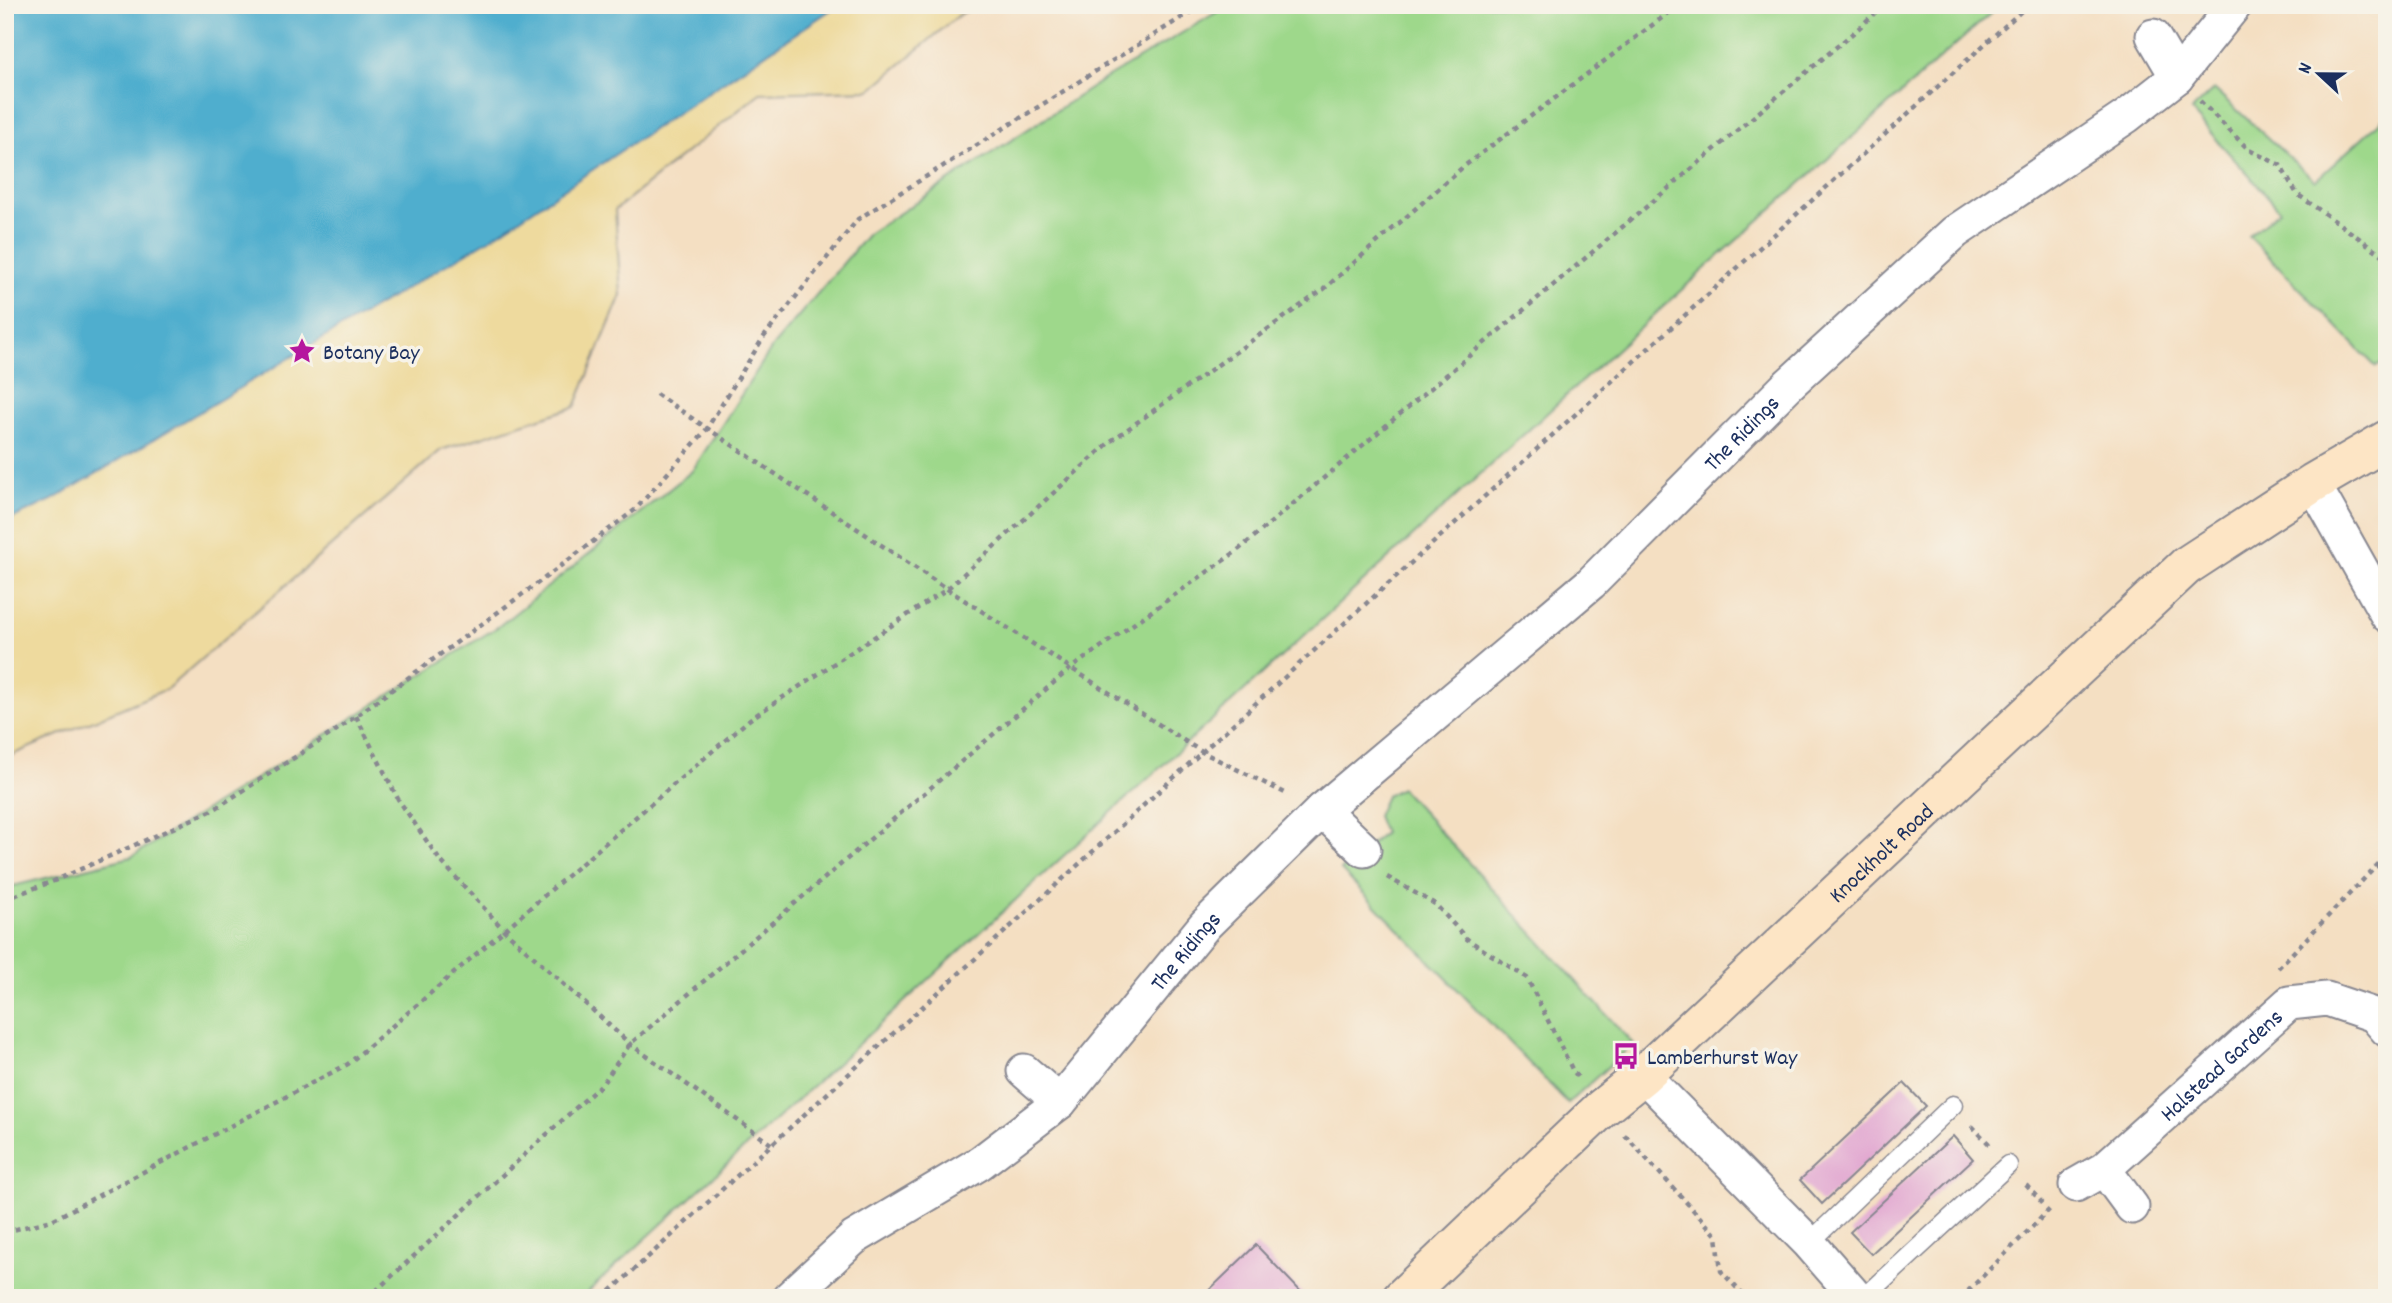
<svg xmlns="http://www.w3.org/2000/svg" width="2392" height="1303" font-family="Dekko,sans-serif">
  <rect width="100%" height="100%" fill="#f7f3e8"/>
  <filter id="ink" filterUnits="userSpaceOnUse"><feTurbulence type="fractalNoise" baseFrequency=".0143" numOctaves="2"/><feDisplacementMap in="SourceGraphic" scale="14" xChannelSelector="R" yChannelSelector="G"/><feConvolveMatrix kernelMatrix="1 2 1 2 8 2 1 2 1" color-interpolation-filters="sRGB"/></filter>
  <filter id="wash" filterUnits="userSpaceOnUse"><feTurbulence type="fractalNoise" baseFrequency=".00686" numOctaves="4" result="noise"/><feDisplacementMap in="SourceGraphic" scale="28" xChannelSelector="R" yChannelSelector="G"/><feGaussianBlur stdDeviation="1.57" result="paint"/><feColorMatrix in="noise" values="0 0 0 0 0 0 0 0 0 0 0 0 0 0 0 0 0 1.4 0 .05"/><feComposite in="paint" operator="in"/></filter>
  <g filter="url(#wash)">
    <rect width="100%" height="100%" fill="#f4dfc2"/>
    <g fill="#9ed88b" stroke="#5c8474" stroke-width="2">
      <path d="M1229,5H2000L1700,273L581,1298H5V888L131,857L499,626L692,471L773,346L868,234L1103,80Z"/>
      <path d="M2214,89L2315,181L2387,115V361L2376,367L2249,236L2280,210L2191,111Z"/>
      <path d="M1401,788L1633,1044L1568,1103L1341,870L1384,833L1377,816L1386,796Z"/>
    </g>
    <path fill="#eeda9e" stroke="#84847e" stroke-width="2" d="M347,5H978L959,15L870,90L760,93L615,210L621,295L575,407L441,450L167,689L5,758V208Z"/>
    <path fill="#4faece" stroke="#356e96" stroke-width="2" d="M5,5H838L491,238L52,500L5,522Z"/>
    <g id="blocks">
      <g fill="#e2a9d1">
        <path d="M1904,1083L1926,1106L1822,1204L1800,1180Z"/>
        <path d="M1953,1136L1973,1159L1871,1254L1850,1232Z"/>
        <path d="M1256,1245L1305,1296L1282,1298L1279,1294L1275,1298H1201Z"/>
      </g>
    </g>
  </g>
  <g filter="url(#ink)">
    <use href="#blocks" fill-opacity="0" stroke="#888790" stroke-width="2"/>
    <g fill="none" stroke-linecap="round" stroke-linejoin="round">
      <defs>
        <g id="lane">
          <path d="M1809,1243L1953,1105"/>
          <path d="M1864,1298L2008,1165"/>
        </g>
        <g id="street">
          <path d="M2153,36L2177,77"/>
          <path d="M2313,483L2387,615"/>
          <path d="M1322,810L1364,850"/>
          <path d="M1024,1071L1060,1102"/>
          <path d="M1643,1075L1809,1243L1857,1298"/>
          <path d="M2104,1169L2132,1207"/>
          <path id="s1" d="M2076,1185L2104,1169L2289,1003L2327,999L2374,1015L2387,1030"/>
          <path id="s2" d="M789,1298L854,1238L980,1163L1060,1102L1205,925L1322,810L1591,583L1788,385L1955,232L2127,116L2177,77L2235,5"/>
        </g>
        <g id="secondary">
          <path id="s3" d="M1402,1298L1601,1109L1643,1075L2186,566L2313,483L2387,440"/>
        </g>
      </defs>
      <use href="#lane" stroke="#888790" stroke-width="21"/>
      <use href="#street" stroke="#888790" stroke-width="37"/>
      <use href="#secondary" stroke="#888790" stroke-width="42"/>
      <g stroke="#888790" stroke-width="4.5" stroke-dasharray="5 5" stroke-linecap="butt">
        <path d="M2200,101L2249,150L2280,165L2297,194L2387,258"/>
        <path d="M656,394L947,589L1202,752L1289,795"/>
        <path d="M356,716L398,799L439,859L504,930L630,1044L771,1144"/>
        <path d="M1387,877L1435,904L1467,939L1527,978L1572,1069L1580,1080"/>
        <path d="M5,899L54,881L213,810L334,732L542,580L636,509L706,430L763,338L858,219L1202,5"/>
        <path d="M2278,968L2387,855"/>
        <path d="M1972,1126L1990,1145"/>
        <path d="M1625,1135L1717,1236L1721,1271L1746,1298"/>
        <path d="M2026,1185L2046,1207"/>
        <path d="M5,1232L52,1220L348,1064L750,719L947,589L1111,441L1324,289L1463,167L1679,5"/>
        <path d="M368,1298L603,1083L630,1044L1071,668L1237,551L1859,28L1883,5"/>
        <path d="M603,1298L1202,752L2028,5"/>
        <path d="M1961,1298L2052,1207"/>
      </g>
      <use href="#lane" stroke="#fff" stroke-width="18"/>
      <use href="#street" stroke="#fff" stroke-width="33"/>
      <use href="#secondary" stroke="#fde5c5" stroke-width="38"/>
    </g>
  </g>
  <defs>
    <symbol id="sight-bare" viewBox="-9 -9 18 18"><path d="M0-6L1.8-2.2L6-1.7L2.9 1.2L3.7 5.4L0 3.3L-3.7 5.4L-2.9 1.2L-6-1.7L-1.8-2.2Z" fill="#b5179e" stroke="#f7f3e8" stroke-width="2.5" paint-order="stroke"/></symbol>
    <symbol id="bus-bare" viewBox="-9 -9 18 18"><path d="M-5-6H5V4H4V6H2V4H-2V6H-4V4H-5ZM-3.5-4V0h7V-4ZM-3.5 1.2v1.5H-2V1.2ZM2 1.2v1.5H3.5V1.2Z" fill="#b5179e" stroke="#f7f3e8" stroke-width="2.5" paint-order="stroke"/></symbol>
  </defs>
  <g fill-rule="evenodd">
    <use href="#sight-bare" x="283" y="332" width="38" height="38"/>
    <use href="#bus-bare" x="1607" y="1037" width="38" height="38"/>
  </g>
  <g text-anchor="middle" stroke-width="7" stroke-linejoin="round" paint-order="stroke">
    <g font-size="23" fill="#1b2f5e" stroke="#f7f3e8" text-anchor="start">
      <text x="323" y="359">Botany Bay</text>
      <text x="1647" y="1064">Lamberhurst Way</text>
    </g>
    <g font-size="23" fill="#1b2f5e" stroke="#f7f3e8">
      <text dy="8" stroke="none"><textPath href="#s2" startOffset="1293">The Ridings</textPath></text>
      <text dy="8" stroke="none"><textPath href="#s3" startOffset="654">Knockholt Road</textPath></text>
      <text dy="8" stroke="none"><textPath href="#s2" startOffset="532">The Ridings</textPath></text>
      <text dy="8" stroke="none"><textPath href="#s1" startOffset="189">Halstead Gardens</textPath></text>
    </g>
  </g>
  <rect width="2392" height="1303" fill="none" stroke="#f7f3e8" stroke-width="28"/>
  <g transform="translate(2319 74) rotate(292)" stroke="#f7f3e8" stroke-width="5" paint-order="stroke">
  <path d="M0-5L12 26L0 18L-12 26Z" fill="#1b2f5e"/>
  <text y="-10" font-size="19" font-weight="bold" text-anchor="middle" fill="#1b2f5e">N</text>
  </g>
</svg>
